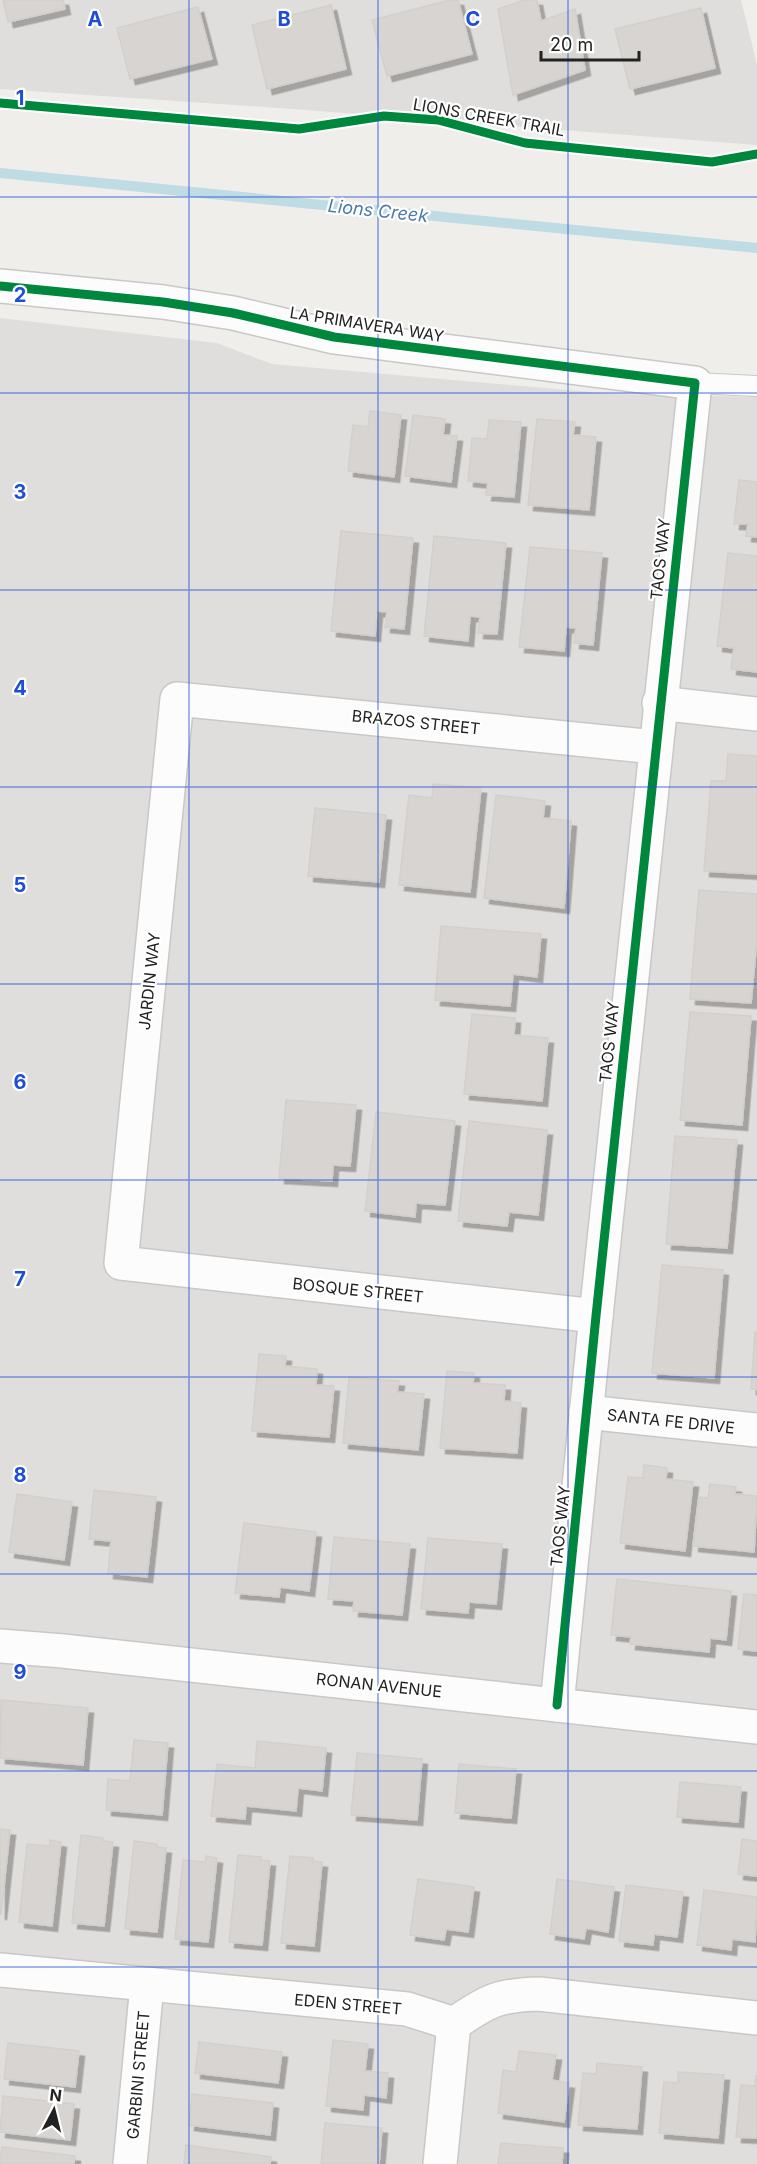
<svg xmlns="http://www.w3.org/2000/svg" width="757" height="2164" font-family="Inter,sans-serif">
  <defs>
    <filter id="shadow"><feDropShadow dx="5.5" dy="5.5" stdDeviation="0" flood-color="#0004"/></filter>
  </defs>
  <rect width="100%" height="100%" fill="#f0eeeb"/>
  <g fill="#dfdedc">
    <path d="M0,0H741L757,65V145L293,109L0,89Z"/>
    <path d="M0,318L217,343L272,364L613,394L757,397V2164H0Z"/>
  </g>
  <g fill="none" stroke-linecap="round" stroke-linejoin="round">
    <path stroke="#bfdbe3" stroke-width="10" d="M0,173L757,248"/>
  </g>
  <g fill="#d7d4d2" stroke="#d3d0cc" stroke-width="1.5" filter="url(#shadow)">
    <path d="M3,0H63L65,9L8,22Z"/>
    <path d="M450,0H458L472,54L387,76L372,20Z"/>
    <path d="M524,0H537L541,21L575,9L585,70L513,95L498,9Z"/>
    <path d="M331,5L346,69L267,89L252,25Z"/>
    <path d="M198,7L212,59L130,79L117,28Z"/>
    <path d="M701,8L715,68L630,89L615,29Z"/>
    <path d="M370,411L401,415L394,477L348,471L353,425L368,427Z"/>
    <path d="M413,415L445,419L443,435L457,436L451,482L405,476Z"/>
    <path d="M537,419L575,422L573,435L596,437L589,510L528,505Z"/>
    <path d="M489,420L521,422L514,497L486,495L488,483L468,481L472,438L487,439Z"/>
    <path d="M739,480L757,482V537L746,536L748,524H734Z"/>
    <path d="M341,531L413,538L404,629L385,627L387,612L377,611L375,636L331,631Z"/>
    <path d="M434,536L506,543L497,634L478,633L480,617L470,616L468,641L424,636Z"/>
    <path d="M530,547L602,553L593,645L574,643L576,628L566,627L564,651L519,647Z"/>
    <path d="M728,553L757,556V672L731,669L734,648L717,646Z"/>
    <path d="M728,754L757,756V874L704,871L711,781H726Z"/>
    <path d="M433,784L481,788L470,892L399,885L409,795L432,798Z"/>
    <path d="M496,795L545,801L543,818L571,821L564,908L484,898Z"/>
    <path d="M315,808L386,815L379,882L308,876Z"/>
    <path d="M699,890L757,894V939L751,1003L690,999Z"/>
    <path d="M441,926L541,934L537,977L513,974L510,1006L435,1000Z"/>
    <path d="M690,1012L751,1016L742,1125L680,1120Z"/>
    <path d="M472,1014L515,1018L514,1035L548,1038L542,1101L464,1094Z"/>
    <path d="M286,1100L356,1105L350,1166L333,1165L332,1181L279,1178Z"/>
    <path d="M376,1112L455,1121L445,1205L416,1203L415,1217L365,1211Z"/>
    <path d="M469,1121L547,1130L538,1215L509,1212L507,1226L458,1221Z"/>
    <path d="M675,1136L737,1140L727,1248L666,1244Z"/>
    <path d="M662,1265L723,1270L714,1378L652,1373Z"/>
    <path d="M755,1332L757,1333V1389H751Z"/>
    <path d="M259,1354L286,1356L285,1366L317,1369L316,1385L334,1386L329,1437L252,1431Z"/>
    <path d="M447,1371L474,1373L473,1383L505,1385L504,1401L521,1403L517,1453L440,1448Z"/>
    <path d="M349,1377L399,1381L397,1392L424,1394L418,1450L343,1443Z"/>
    <path d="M644,1465L667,1468L666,1479L693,1482L685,1551L620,1543L628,1477L643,1478Z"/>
    <path d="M710,1484L736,1487L735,1494L757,1496L754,1552L693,1546L699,1497L708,1498Z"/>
    <path d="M94,1490L156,1497L147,1577L108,1573L111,1541L89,1539Z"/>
    <path d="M17,1494L72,1502L64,1560L9,1552Z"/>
    <path d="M244,1523L316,1532L309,1591L280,1587L279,1597L235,1593Z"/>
    <path d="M334,1537L410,1544L402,1615L353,1611L354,1601L328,1599Z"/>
    <path d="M428,1538L502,1544L496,1604L469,1602L468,1613L421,1609Z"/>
    <path d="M617,1579L731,1591L726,1640L710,1638L709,1652L630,1644L631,1637L611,1635Z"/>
    <path d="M744,1594L757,1595V1651L738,1649Z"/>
    <path d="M1,1700L88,1708L83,1765L0,1758Z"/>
    <path d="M134,1740L168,1743L162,1815L106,1810L108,1779L130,1781Z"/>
    <path d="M257,1741L326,1748L322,1791L298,1788L296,1811L246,1806L245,1819L211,1816L217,1764L255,1768Z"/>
    <path d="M357,1753L422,1759L417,1820L351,1815Z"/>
    <path d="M459,1764L516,1769L511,1818L455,1813Z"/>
    <path d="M680,1782L741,1787L738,1822L677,1817Z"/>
    <path d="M0,1829L10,1830L1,1914H0Z"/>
    <path d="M81,1835L103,1838V1841L113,1842L104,1926L72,1923Z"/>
    <path d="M742,1839L757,1841V1876L738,1874Z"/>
    <path d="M50,1840L61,1842L52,1926L19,1922L27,1844L50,1846Z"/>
    <path d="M134,1841L157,1844V1847L166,1848L157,1932L125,1929Z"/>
    <path d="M238,1855L261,1857V1860L270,1861L262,1945L229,1942Z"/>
    <path d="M206,1856L217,1858L208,1942L175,1939L183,1860L205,1862Z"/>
    <path d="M290,1856L313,1858L312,1861L322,1862L314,1946L281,1943Z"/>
    <path d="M418,1879L474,1887L468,1932L446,1929L444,1940L410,1935Z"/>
    <path d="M557,1879L614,1887L608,1932L586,1928L584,1939L550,1934Z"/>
    <path d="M626,1885L683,1892L677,1937L654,1934L653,1945L619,1941Z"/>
    <path d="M704,1890L757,1897L755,1942L732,1939L731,1950L697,1945Z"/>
    <path d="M333,2040L368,2044L365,2071L388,2073L386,2098L364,2095L363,2110L326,2106Z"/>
    <path d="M199,2042L282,2052L278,2083L195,2073Z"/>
    <path d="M8,2043L79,2051L75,2087L4,2079Z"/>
    <path d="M519,2051L556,2055L552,2080L569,2083L564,2122L498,2113L503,2070L516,2072Z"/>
    <path d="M597,2063L642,2067L637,2129L578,2125L583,2073L596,2074Z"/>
    <path d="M678,2072L724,2075L718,2138L659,2133L664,2082L678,2083Z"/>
    <path d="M756,2075L757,2138L736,2137L741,2085L755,2086Z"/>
    <path d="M192,2094L273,2103L270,2135L189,2125Z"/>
    <path d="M3,2096L74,2104L70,2140L0,2132Z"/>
    <path d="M325,2123L382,2128L379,2164H321Z"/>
    <path d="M501,2143L563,2148L562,2164H498Z"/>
    <path d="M186,2145L271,2157L270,2164H184Z"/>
    <path d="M2,2147L75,2156L74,2164H0Z"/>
  </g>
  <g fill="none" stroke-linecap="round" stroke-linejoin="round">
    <defs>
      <path id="service" d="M695,383L757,386"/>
      <g id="minor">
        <path d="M0,286L163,302L233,313L334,337L695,383L596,1316L557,1705"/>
        <path d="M659,703L757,714"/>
        <path d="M596,1316L121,1263L177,699L655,747"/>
        <path d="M586,1412L757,1430"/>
        <path d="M0,1646L63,1651L757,1727"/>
        <path d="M0,1970L407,2009L454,2024C487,2001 498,1995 539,1994L757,2018"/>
        <path d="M130,2164L147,1985"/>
        <path d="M440,2164L454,2024"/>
      </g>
    </defs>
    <use href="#service" stroke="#c9c8c7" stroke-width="22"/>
    <use href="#minor" stroke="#c9c8c7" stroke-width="36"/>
    <use href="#service" stroke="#fdfcfc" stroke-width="20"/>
    <use href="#minor" stroke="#fdfcfc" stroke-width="33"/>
    <defs>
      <g id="cycleway">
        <path d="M0,103L299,129L384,116L438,120L525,143L712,162L757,154"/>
        <path d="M0,286L163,302L233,313L334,337L695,383L596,1316L557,1705"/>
      </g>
    </defs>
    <use href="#cycleway" stroke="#fff" stroke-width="13"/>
    <use href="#cycleway" stroke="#00873e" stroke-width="9"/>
  </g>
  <path fill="none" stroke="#1d4ed8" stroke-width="1.5" stroke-opacity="0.55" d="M189,0V2164M378,0V2164M568,0V2164M0,197H757M0,393H757M0,590H757M0,787H757M0,984H757M0,1180H757M0,1377H757M0,1574H757M0,1771H757M0,1967H757"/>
  <g text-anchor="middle" stroke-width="4.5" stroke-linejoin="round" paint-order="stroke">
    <g font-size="16" fill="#222" stroke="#fff">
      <text transform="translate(489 117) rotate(10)" y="6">LIONS CREEK TRAIL</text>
      <text transform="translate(367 324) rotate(9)" y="6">LA PRIMAVERA WAY</text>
      <text transform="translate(660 559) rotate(-84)" y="6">TAOS WAY</text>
      <text transform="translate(416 722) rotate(6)" y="6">BRAZOS STREET</text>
      <text transform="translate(149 981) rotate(-84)" y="6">JARDIN WAY</text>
      <text transform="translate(609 1042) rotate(-84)" y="6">TAOS WAY</text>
      <text transform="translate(358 1290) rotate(6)" y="6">BOSQUE STREET</text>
      <text transform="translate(671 1421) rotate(6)" y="6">SANTA FE DRIVE</text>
      <text transform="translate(560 1526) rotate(-84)" y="6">TAOS WAY</text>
      <text transform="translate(379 1685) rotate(6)" y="6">RONAN AVENUE</text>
      <text transform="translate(348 2004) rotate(5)" y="6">EDEN STREET</text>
      <text transform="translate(138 2075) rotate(-85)" y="6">GARBINI STREET</text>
    </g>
    <g font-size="18" font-style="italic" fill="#4a7aab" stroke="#fff">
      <text transform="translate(378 211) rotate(6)" y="6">Lions Creek</text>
    </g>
  </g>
  <g font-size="20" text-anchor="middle" font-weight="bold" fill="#1d4ed8" stroke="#fff" stroke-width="4.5" stroke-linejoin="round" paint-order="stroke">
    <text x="95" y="26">A</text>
    <text x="284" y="26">B</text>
    <text x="473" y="26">C</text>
    <text x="20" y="105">1</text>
    <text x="20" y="302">2</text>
    <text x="20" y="499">3</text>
    <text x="20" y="695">4</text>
    <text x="20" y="892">5</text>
    <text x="20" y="1089">6</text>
    <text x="20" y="1286">7</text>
    <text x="20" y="1482">8</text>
    <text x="20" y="1679">9</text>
  </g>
  <g transform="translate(54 2110) rotate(7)" stroke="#ffffff" stroke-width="4.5" paint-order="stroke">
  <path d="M0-4.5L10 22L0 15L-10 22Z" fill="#222222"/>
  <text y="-9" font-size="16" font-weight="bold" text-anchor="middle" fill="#222222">N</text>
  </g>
  <path d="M541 51v9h98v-9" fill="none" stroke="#222222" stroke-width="3"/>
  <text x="550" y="51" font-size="18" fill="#222222" stroke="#ffffff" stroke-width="4.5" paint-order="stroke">20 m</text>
</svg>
